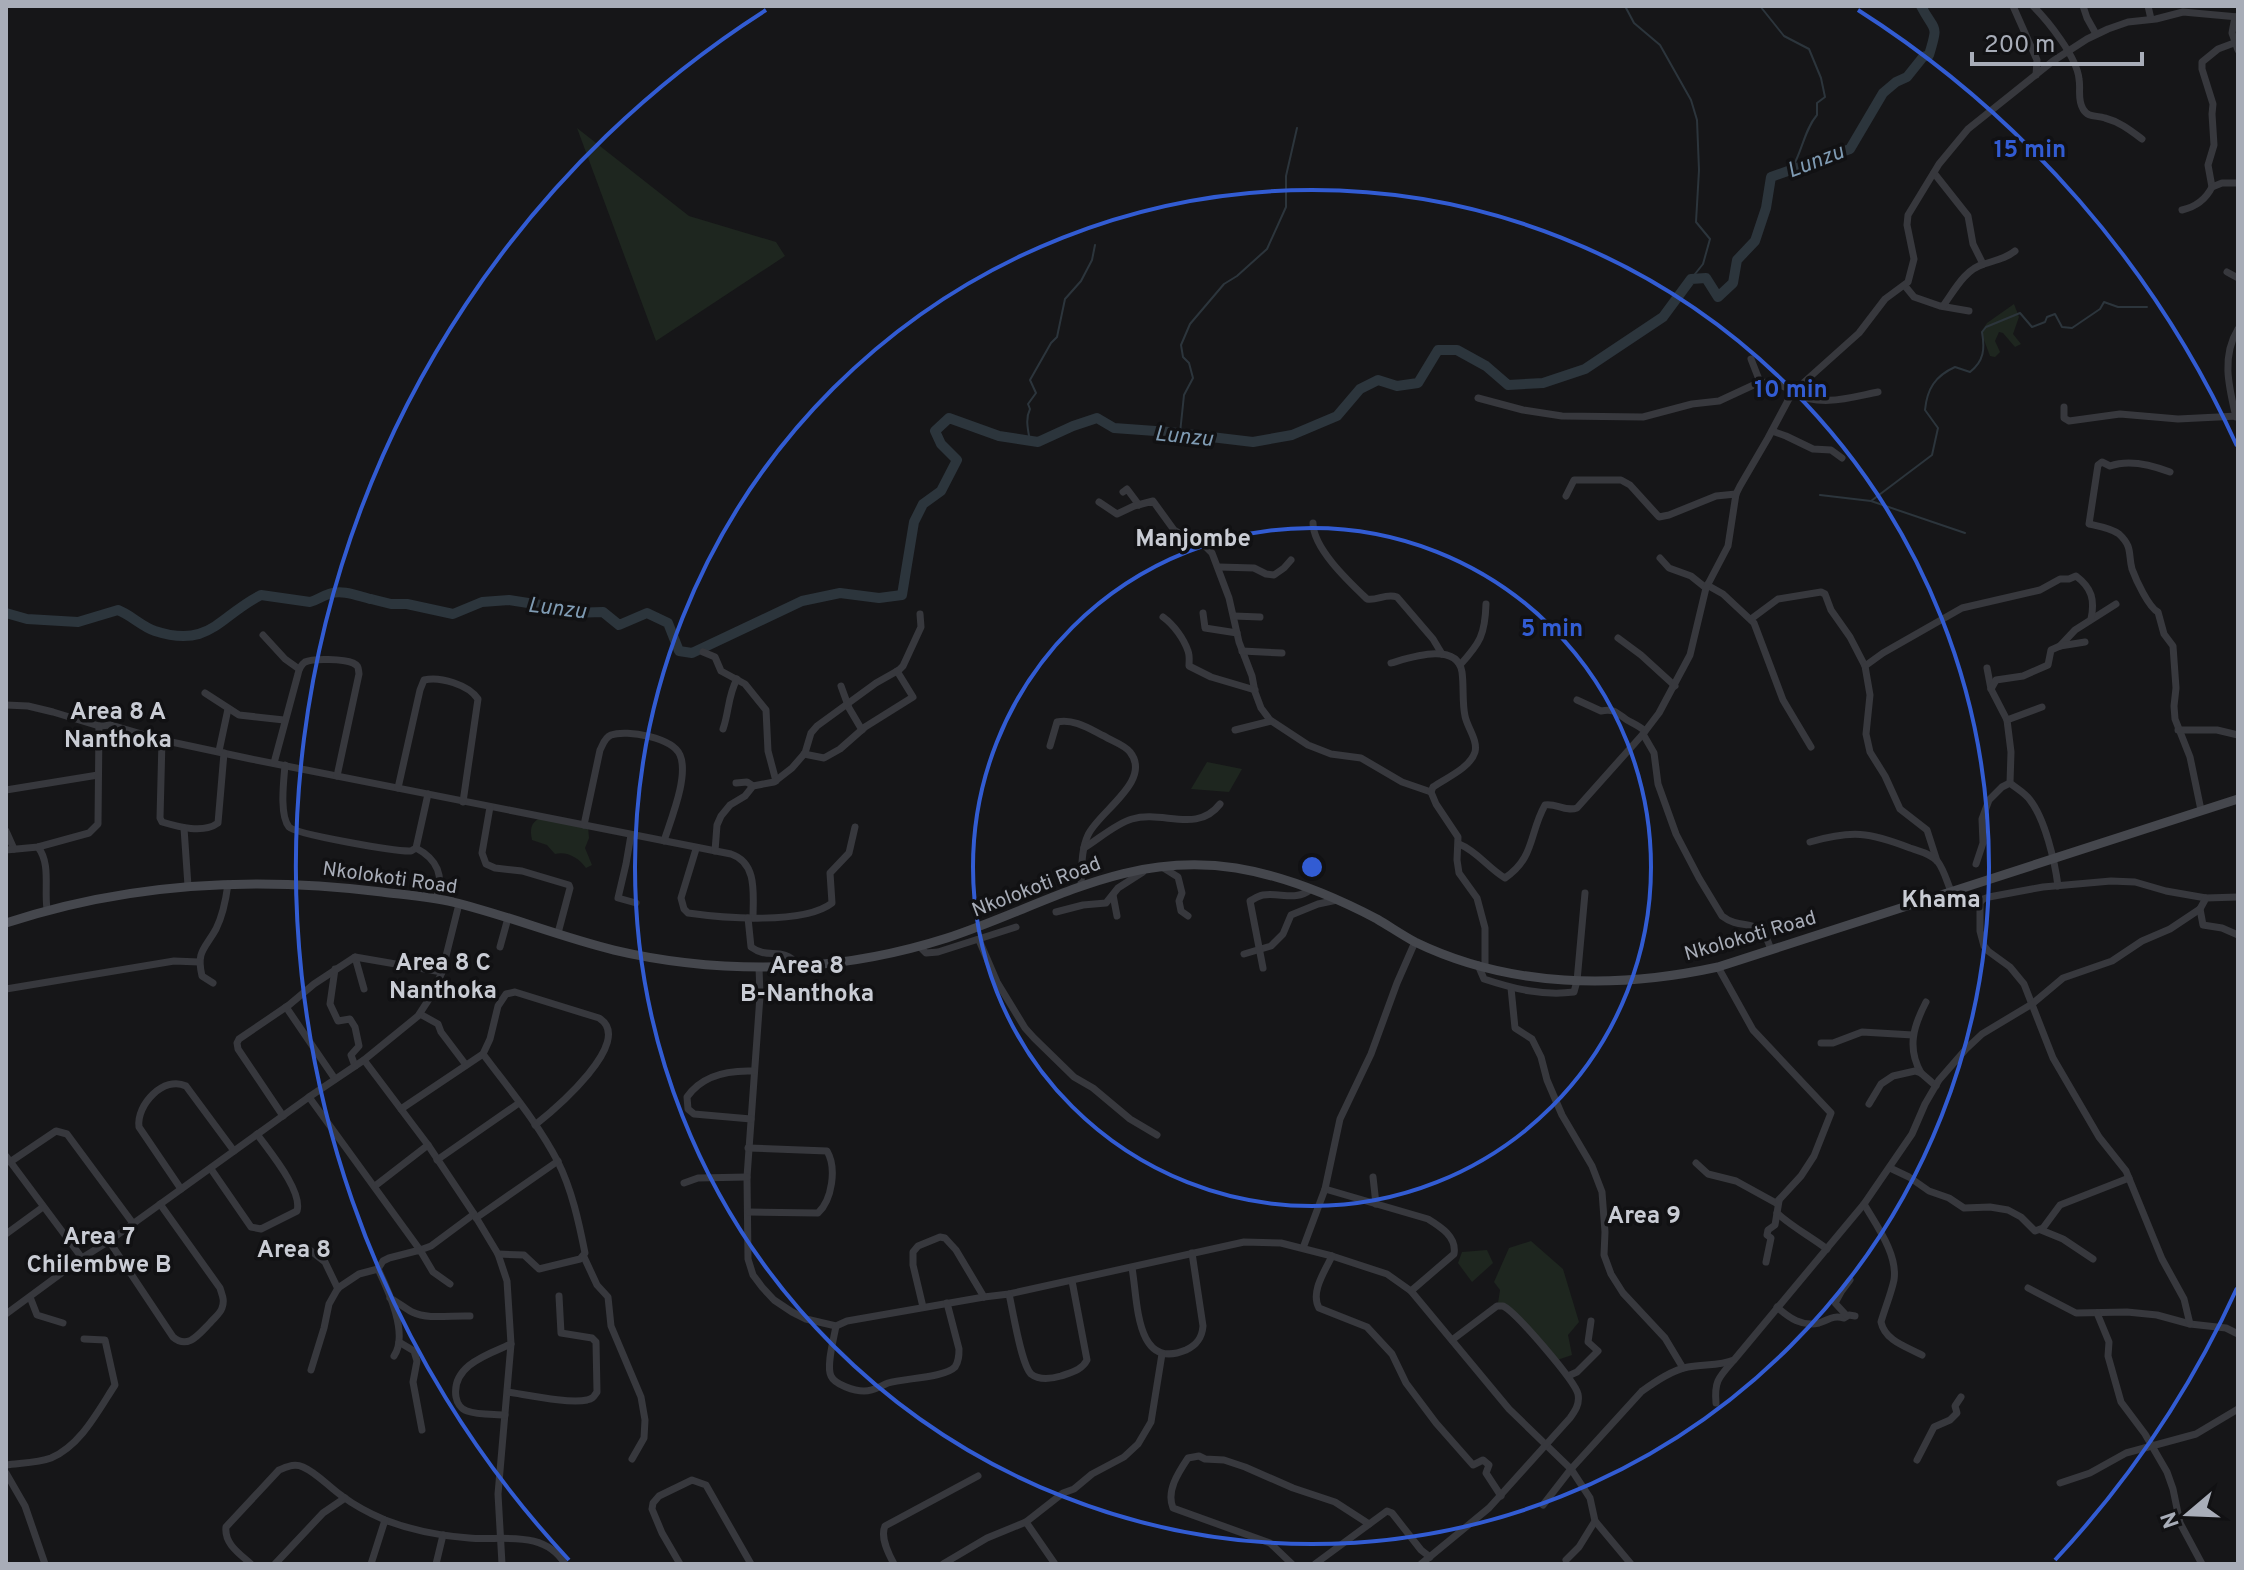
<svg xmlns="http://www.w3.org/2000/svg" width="2244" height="1570" font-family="Overpass,sans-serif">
  <rect width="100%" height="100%" fill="#161618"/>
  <g fill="#1e261f">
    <path d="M577,128L689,216L776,242L785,256L656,341Z"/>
    <path d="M2014,304L2019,317L2013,334L2021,344L2015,347L2003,333L1999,332L1995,341L2000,352L1995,357L1990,356L1981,332L1987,323Z"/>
    <path d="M1207,762L1242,769L1229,792L1191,789Z"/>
    <path d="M540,818L588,827L589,838L585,848L592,865L586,868C579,858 567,851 555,854L547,845L532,840C530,830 530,823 540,818Z"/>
    <path d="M1531,1241L1563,1269L1579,1322L1568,1335L1572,1355L1557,1360L1498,1303L1500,1290L1494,1282L1509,1248Z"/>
    <path d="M1487,1250L1493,1263L1472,1282L1458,1263L1462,1252Z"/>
  </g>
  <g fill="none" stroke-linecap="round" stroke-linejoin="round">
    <g stroke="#2c353c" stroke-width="2">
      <path d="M1625,6L1634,23L1660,45L1691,100L1697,120L1699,170L1696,222L1710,239L1703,264L1691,279"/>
      <path d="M1760,6L1784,36L1809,49L1821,78L1825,97L1817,103V115C1804,130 1802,153 1791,170"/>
      <path d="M1180,433L1184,395L1193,378L1189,363L1183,357L1181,345L1190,324L1224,284L1237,276L1267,249L1286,207V176L1297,128"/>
      <path d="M1030,441C1028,430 1025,419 1030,409L1028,404L1036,393L1030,380L1051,343L1057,337L1065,299L1081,281L1092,260L1095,245"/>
      <path d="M1820,495L1871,501L1965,533"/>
      <path d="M1871,501L1932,455L1938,428L1925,410C1927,389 1935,376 1955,367L1970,372C1984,361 1985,349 1982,332L1986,327L2020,313L2032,327L2045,322L2047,317L2055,314L2062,327L2072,328L2100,309L2104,302L2118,307H2147"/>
    </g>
    <g stroke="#2c353c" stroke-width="10">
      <path d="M371,599L391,604H407L453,614L482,602L509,600L541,605L571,613L603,612L619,625L647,613L668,623L679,651L692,653L802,601L840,593L879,598L902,595L914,522L923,504L941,491L957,460L941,444L935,431L949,418L999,436L1038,442L1073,426L1097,418L1114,428L1169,432L1253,442L1292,435L1337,416L1360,389L1378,380L1397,386L1418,383L1438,350H1457L1486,366L1508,385L1543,383L1585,369L1663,317L1691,279L1706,278L1718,297L1733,283L1737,260L1755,241L1766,208L1771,177L1850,149L1883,93L1896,82L1907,77L1923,57L1929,55C1939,22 1935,33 1921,6"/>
      <path d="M6,613L27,619L78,622L118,610C131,615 141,626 155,631C210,649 219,616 261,595L310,602C318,600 322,596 329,594C342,589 358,596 370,599"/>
    </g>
    <g stroke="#37383d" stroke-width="7">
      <path d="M2013,6L2037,60L2036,75"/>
      <path d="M2033,6C2048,21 2077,57 2079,79C2081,89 2077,99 2083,109C2088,118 2096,115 2105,118C2120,122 2130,130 2142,139"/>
      <path d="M2083,6L2087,18L2096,34"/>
      <path d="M2148,6L2151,19"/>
      <path d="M2235,17L2232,33L2238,50"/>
      <path d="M1934,173L1968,216L1973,244L1983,264"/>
      <path d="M2212,187L2208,165L2214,145L2212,114L2213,104L2202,69V62L2218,49L2234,43"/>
      <path d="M2182,210C2195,207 2206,199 2212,187L2222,183H2238"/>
      <path d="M2227,272L2238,278"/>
      <path d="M1905,286L1914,297L1940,306L1969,311"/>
      <path d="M1943,306C1954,291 1965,269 1984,264C1996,260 2005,259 2015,251"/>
      <path d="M1751,359L1760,382"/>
      <path d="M1792,393C1822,407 1848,398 1878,392"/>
      <path d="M1478,398L1523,410L1562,416L1643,417L1692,404L1719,401L1760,382L1775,383L1794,391"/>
      <path d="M2064,407V418L2069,421L2120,414L2178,419L2238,416"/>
      <path d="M2236,417C2229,387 2221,357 2238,329"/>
      <path d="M1772,431L1786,436L1813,449L1831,450L1842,458"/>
      <path d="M2170,472C2152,465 2129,459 2110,466L2102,462L2098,465L2089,524C2098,526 2111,528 2119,534C2133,547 2128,554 2132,569C2136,580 2149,608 2158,612L2164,634L2173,646L2176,688L2174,706L2175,719L2190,757L2201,810"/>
      <path d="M1123,492L1127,489L1139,505"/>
      <path d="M1566,496L1574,480H1621L1630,485L1659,517L1669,515L1716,496L1736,494"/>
      <path d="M1099,502L1117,514L1134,506L1153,501L1174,530L1184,536L1198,539L1212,553L1229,598L1239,642L1252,676L1255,692L1261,708L1270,720L1308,745L1331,754L1361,758L1402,782L1431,792"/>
      <path d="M1313,523C1313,548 1348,581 1367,599C1377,601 1386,593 1397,597L1433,639L1442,654"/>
      <path d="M1660,558L1669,568L1691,576L1706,588"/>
      <path d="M1219,567L1254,568L1266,574L1274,575L1284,568L1291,560"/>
      <path d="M1707,585L1723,594L1754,623L1783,700L1811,747"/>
      <path d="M1203,613L1205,628L1237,633"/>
      <path d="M1234,616L1260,617"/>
      <path d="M1163,617C1174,625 1184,639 1188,651C1190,656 1189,661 1189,666L1211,677L1255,690"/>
      <path d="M1751,619L1778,599L1821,592L1825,594L1831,610L1850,637L1865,666L1870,695L1866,734L1870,752L1885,776L1900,809L1927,830L1937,861"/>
      <path d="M263,635L285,659L299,669"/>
      <path d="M1618,638L1641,655L1675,686"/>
      <path d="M2060,646L2075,630L2116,604"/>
      <path d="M1242,651L1282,653"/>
      <path d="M703,652L715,657L721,671L745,684L766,710L768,751L776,781"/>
      <path d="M1391,663C1409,658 1457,641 1462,672C1464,687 1462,702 1465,716C1467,727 1478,740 1475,752C1470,768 1446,778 1433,787L1431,792L1436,804L1458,837L1457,860L1459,873L1477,898L1485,928V967"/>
      <path d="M1460,665C1480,643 1485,635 1486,604"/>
      <path d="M1865,666L1883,653L1962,608L2040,590L2060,579H2069L2076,576C2092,588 2095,600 2091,619"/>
      <path d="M1987,668L1991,689L2007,720L2011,752L2010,783C2017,789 2025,793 2030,800C2045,819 2055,862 2058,886"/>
      <path d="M841,686L849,708L862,730"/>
      <path d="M1991,689L1996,680L2023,676L2048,665L2051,650L2060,646L2085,642"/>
      <path d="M205,693L239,715L284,720"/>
      <path d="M1577,700L1601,711C1614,708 1617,713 1627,720C1634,724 1639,726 1645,731"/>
      <path d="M6,705L28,706L53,712L99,726L111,725L162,740L251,759L731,854C758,863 753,895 753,918"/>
      <path d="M2007,720L2042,707"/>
      <path d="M723,729C729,712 728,695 737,679"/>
      <path d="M1235,730L1271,721"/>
      <path d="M2178,730H2217L2238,735"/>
      <path d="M162,740L160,818L162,822C179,827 203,834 218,823L224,753"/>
      <path d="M1050,746L1057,722C1073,718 1090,729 1104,736C1112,741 1125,745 1130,752C1153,781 1098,812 1088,835C1081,850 1082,868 1081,884"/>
      <path d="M219,751L228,709"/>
      <path d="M804,754L824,758L840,749L865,727L913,697L897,671"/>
      <path d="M274,763L298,674C299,669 301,665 305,662C313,658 344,659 353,663C359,666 358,667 359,674L337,776"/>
      <path d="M285,765C284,779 279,815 289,827C295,834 397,852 411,851L416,848L428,794"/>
      <path d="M736,783L747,782L753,786"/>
      <path d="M398,788L420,690L424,680C440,676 469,685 478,699L463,802"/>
      <path d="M6,790L98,775"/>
      <path d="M490,807L482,853L486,864L495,868L522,871L569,885L570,888L558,933"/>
      <path d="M584,825L600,750C603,745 604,738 611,735C627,729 673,738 680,755C689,776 671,819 664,841"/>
      <path d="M184,828L188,886"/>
      <path d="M6,831L14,849"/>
      <path d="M631,835L626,864L618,898L636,903"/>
      <path d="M1810,842C1852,830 1869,832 1910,848C1919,851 1932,854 1938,862C1944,870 1947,882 1951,891"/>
      <path d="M1459,844C1477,851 1488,868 1505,878C1535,858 1529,833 1545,805C1556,803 1566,812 1577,808L1643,734"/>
      <path d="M38,847C51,864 44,888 47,909"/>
      <path d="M416,848C437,859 445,876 436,899"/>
      <path d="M1084,848C1099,839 1115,824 1132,819C1163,810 1197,834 1220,804"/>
      <path d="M696,849L681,898L684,909L688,913C723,918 804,925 832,903L830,873L849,853L855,827"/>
      <path d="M6,850L38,847L89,833L98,824L99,726"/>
      <path d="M715,851L717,825L721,816L730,805L745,796L753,786L774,782L792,768L805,753L811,733L817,726L876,683L899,670L903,666L921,627L920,614"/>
      <path d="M1976,864L1983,843L1982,819L1989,800L2002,787L2010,783"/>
      <path d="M1162,867L1178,877L1182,893L1179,901L1181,911L1188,916"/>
      <path d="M1113,895L1117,916"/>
      <path d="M2200,909L2203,925L2222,928L2238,935"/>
      <path d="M1056,912L1083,905L1106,903L1118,888L1143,872"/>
      <path d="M748,918L751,947C770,961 780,944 800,966"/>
      <path d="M979,940L997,982L1025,1028L1034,1038L1074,1077L1093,1088L1130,1119L1157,1135"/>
      <path d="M919,946L926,953L938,952L1016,927"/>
      <path d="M500,947L508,918"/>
      <path d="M1771,950C1760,913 1744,933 1722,916L1699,878L1676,834L1658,784L1654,753L1643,734L1659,713L1690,655L1706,588L1728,546L1736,494L1740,486L1768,438L1792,393L1859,333L1885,299L1908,282L1914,259L1907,225L1908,215L1939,164L1968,129L2053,61L2087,39L2108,29L2128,22L2156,19L2183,12L2238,17"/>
      <path d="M1244,954L1271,946L1283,934L1291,915L1318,904L1337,900"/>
      <path d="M355,957L364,989"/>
      <path d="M1478,965L1484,979C1514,989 1543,996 1574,992L1577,981L1585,893"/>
      <path d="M759,967L760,996L747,1177L748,1259L753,1275L762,1287L774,1300L792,1312L806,1319L836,1326L847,1321L984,1297L1009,1294L1244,1242L1281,1243L1332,1256L1387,1274L1411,1291L1509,1409L1571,1469L1590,1498L1595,1521L1579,1547L1566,1560"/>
      <path d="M1263,968L1250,901C1254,899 1258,896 1263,895C1280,892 1296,902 1311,889"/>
      <path d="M335,969L330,1004L338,1021L350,1019L355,1027L359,1046L351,1055L355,1066"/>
      <path d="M213,983L202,976C196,951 205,949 216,929C223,915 226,899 228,884"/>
      <path d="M1511,988L1515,1028L1532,1039L1541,1057L1547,1080L1562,1115L1592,1166L1602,1192L1605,1232L1604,1255L1611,1274L1623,1293L1665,1338L1683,1368"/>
      <path d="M6,989L174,961L199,962"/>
      <path d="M286,1007L335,1079"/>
      <path d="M420,1014L438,1024L441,1032L466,1065"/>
      <path d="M1821,1043H1833L1862,1032L1913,1035"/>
      <path d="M483,1054C509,1089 538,1123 558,1162C572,1190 579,1223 585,1253L580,1259L539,1269L524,1255L498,1254"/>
      <path d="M364,1060L428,1145L474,1214L498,1254L507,1281L511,1344L498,1494L502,1564"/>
      <path d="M1921,1073C1907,1048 1913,1027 1926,1002"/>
      <path d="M309,1097L420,1250L431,1246L474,1214"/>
      <path d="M1869,1104L1881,1084L1893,1076L1915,1071L1921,1073L1936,1086"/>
      <path d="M401,1109L483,1054L490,1039L498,1006L506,994L515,992L599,1018C636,1041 554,1110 535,1125"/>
      <path d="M283,1116L238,1049L237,1043L239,1039L289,1005L314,984L355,957L442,972"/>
      <path d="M751,1119L694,1114L688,1109L687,1097C702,1075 729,1070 754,1071"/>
      <path d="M748,1148L827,1151C837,1168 832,1200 818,1213L749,1212"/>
      <path d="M6,1156L82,1258"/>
      <path d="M437,1160L519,1103"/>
      <path d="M10,1162L56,1131L67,1134L132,1222"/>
      <path d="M1696,1163L1708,1174L1736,1181L1776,1203L1801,1176L1814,1156L1831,1113L1753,1030L1718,967"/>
      <path d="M1890,1168L1909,1177L1929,1191L1949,1198L1964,1208L1990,1207L2008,1210L2021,1217L2035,1231L2043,1228L2060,1205L2129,1178"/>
      <path d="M211,1169L251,1227L261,1229L297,1211C303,1191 269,1151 257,1134"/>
      <path d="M1373,1177L1376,1204"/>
      <path d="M684,1183L698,1178L747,1177"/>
      <path d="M375,1186L428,1145"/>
      <path d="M181,1189L139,1127C136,1105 164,1075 186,1086L234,1151"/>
      <path d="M1325,1189L1428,1219C1441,1227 1457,1237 1454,1254L1411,1291"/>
      <path d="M1864,1204C1876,1225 1898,1254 1894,1280C1891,1294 1885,1308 1881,1322C1885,1341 1907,1347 1922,1355"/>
      <path d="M1777,1213C1792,1227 1810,1236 1827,1249"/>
      <path d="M476,1218L558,1161"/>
      <path d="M2041,1230L2063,1239L2093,1259"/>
      <path d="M6,1234L43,1207"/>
      <path d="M109,1241L173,1337C188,1350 199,1334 210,1323C214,1318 220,1314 222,1308C225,1300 222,1295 220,1288L160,1204"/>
      <path d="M1303,1248L1325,1189L1340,1119L1371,1054L1397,983L1415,942"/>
      <path d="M286,1252L306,1247L325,1262L338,1289"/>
      <path d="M1332,1256C1325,1271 1310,1292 1319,1308L1367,1327L1392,1354L1406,1383L1436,1423L1473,1465L1483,1460L1489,1465L1486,1473L1501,1496"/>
      <path d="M584,1257L597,1285L608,1297L611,1326L641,1397L645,1420L644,1438L632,1459"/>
      <path d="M1766,1262L1771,1238L1767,1235L1768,1230L1775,1225L1779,1201"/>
      <path d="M1132,1268C1138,1301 1135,1371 1186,1350C1197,1345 1202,1338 1203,1326L1192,1253"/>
      <path d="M378,1269C388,1290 409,1334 394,1356"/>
      <path d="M2028,1288L2076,1313L2127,1312L2157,1315L2190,1324L2226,1328L2238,1334"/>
      <path d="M1009,1294C1013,1311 1021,1364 1031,1374C1040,1381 1051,1379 1061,1376C1072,1372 1082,1370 1087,1360L1072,1281"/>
      <path d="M30,1297L37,1315L63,1323"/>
      <path d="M390,1298C397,1302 405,1308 412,1312C429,1320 451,1315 470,1316"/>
      <path d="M923,1307L913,1265V1252L918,1246L940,1237L945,1238L956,1250L984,1297"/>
      <path d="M1777,1307C1789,1318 1802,1327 1819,1323C1829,1320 1832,1315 1844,1318L1849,1315L1855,1316"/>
      <path d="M2097,1313L2109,1342L2108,1356L2121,1402L2145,1434L2167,1472L2173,1489L2180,1523L2202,1564"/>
      <path d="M6,1314L82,1258L109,1241L309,1097L364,1060L418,1016L433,993L442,972L459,904"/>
      <path d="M1847,1316L1835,1303L1841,1292L1850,1280"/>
      <path d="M2190,1324L2184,1299L2162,1259L2126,1171L2099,1137L2053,1058L2024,984L2010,967L1988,951L1984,946L1980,931V903L1983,899L1989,897L2043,887L2111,881L2135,882L2166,891L2206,898L2238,897"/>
      <path d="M836,1326C834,1338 826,1366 831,1376C835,1385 855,1391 864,1391C874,1391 880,1386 888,1383C904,1378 944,1378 955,1367C959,1361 959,1355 959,1349L947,1303"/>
      <path d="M399,1342L414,1351L417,1361L413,1382L422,1430"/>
      <path d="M311,1370L324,1328L329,1304L338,1288L359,1274L378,1269L383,1261L389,1258L420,1250L433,1272L450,1284"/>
      <path d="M1568,1376L1577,1372L1598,1351L1588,1342L1591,1321"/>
      <path d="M508,1392C528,1395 569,1404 587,1400C594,1398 593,1397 597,1392L596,1342L592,1338L561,1333L559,1296"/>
      <path d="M1716,1403C1714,1381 1719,1377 1733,1361"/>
      <path d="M505,1415C494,1414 478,1415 467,1411C461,1409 457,1403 456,1397C451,1365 489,1354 511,1344"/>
      <path d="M1917,1460L1934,1427L1950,1420L1957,1413L1955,1406L1961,1397"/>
      <path d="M6,1465C20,1463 38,1463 51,1458C81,1445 98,1411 115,1385L105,1340L84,1339"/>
      <path d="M6,1473L25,1506L45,1564"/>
      <path d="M2060,1483L2090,1473L2126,1453L2196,1434L2238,1409"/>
      <path d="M1543,1505L1571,1469L1642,1391C1655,1382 1672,1370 1688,1367C1704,1364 1720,1366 1734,1360L1864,1204L1912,1134L1925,1104L1939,1080L1966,1049L1982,1034L2032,1004L2063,978L2112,961L2142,941L2170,929L2200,909L2206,898"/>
      <path d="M1595,1521L1631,1564"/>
      <path d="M1026,1522L1055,1564"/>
      <path d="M251,1564C240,1554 224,1544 226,1527L279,1470C287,1467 294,1463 303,1467C317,1473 329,1487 342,1496C354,1505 371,1514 385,1520C411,1530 442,1536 469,1538C502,1541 544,1529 565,1564"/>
      <path d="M275,1564L323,1513L345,1498"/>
      <path d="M371,1564L385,1520"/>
      <path d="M436,1564L443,1535"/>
      <path d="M680,1564L662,1533L652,1509L653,1503L659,1496L692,1480L706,1485L751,1564"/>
      <path d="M894,1564C888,1553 880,1537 885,1526L978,1476"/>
      <path d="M943,1564L987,1538L1026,1522L1063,1493L1074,1489L1092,1474L1124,1457L1138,1444L1151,1422L1162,1354"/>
      <path d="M1292,1564L1270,1543L1173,1508C1166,1491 1178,1473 1188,1458L1199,1456L1205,1459L1224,1460L1245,1467L1293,1488L1335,1502L1369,1524"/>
      <path d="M1315,1564L1387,1511L1392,1513L1421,1550L1430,1557"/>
      <path d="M1421,1564L1489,1508L1570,1418C1575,1411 1580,1404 1578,1394C1575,1381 1516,1312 1503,1306C1501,1306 1499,1306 1497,1306L1452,1340"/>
    </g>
    <path stroke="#45474d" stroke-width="9" d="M6,923C127,883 256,876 382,892C406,895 430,897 453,902C507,915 560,937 614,950C673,964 738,969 799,966C848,963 900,953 947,938C1047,905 1124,851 1236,868C1285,876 1333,896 1377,919C1389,926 1402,935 1415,942C1510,988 1617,989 1718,967L2238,799"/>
  </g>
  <g fill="none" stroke="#325cd3" stroke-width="4">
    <circle cx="1312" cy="867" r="339"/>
    <circle cx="1312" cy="867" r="677"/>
    <path d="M2237 1288A1016 1016 0 0 1 2055 1560M569 1560A1016 1016 0 0 1 766 10M1858 10A1016 1016 0 0 1 2237 446"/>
  </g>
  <g text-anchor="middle" stroke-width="7" stroke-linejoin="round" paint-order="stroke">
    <g font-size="20" fill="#a8adb8" stroke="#111113">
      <text transform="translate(390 877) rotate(8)" y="7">Nkolokoti Road</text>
      <text transform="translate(1036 886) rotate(-21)" y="7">Nkolokoti Road</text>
      <text transform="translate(1750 935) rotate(-16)" y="7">Nkolokoti Road</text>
    </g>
    <g font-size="22" font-style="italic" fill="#7f9bb3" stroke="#111113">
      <text transform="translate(1815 160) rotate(-21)" y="8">Lunzu</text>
      <text transform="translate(1184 435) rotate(6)" y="8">Lunzu</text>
      <text transform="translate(557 607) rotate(7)" y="8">Lunzu</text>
    </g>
    <g font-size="24" font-weight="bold" fill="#c9ccd4" stroke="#111113">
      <text x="1193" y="546">Manjombe</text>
      <text x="118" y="719">Area 8 A<tspan x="118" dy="28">Nanthoka</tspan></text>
      <text x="1941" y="907">Khama</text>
      <text x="443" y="970">Area 8 C<tspan x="443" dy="28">Nanthoka</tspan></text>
      <text x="807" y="973">Area 8<tspan x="807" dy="28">B-Nanthoka</tspan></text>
      <text x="1644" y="1223">Area 9</text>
      <text x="99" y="1244">Area 7<tspan x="99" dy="28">Chilembwe B</tspan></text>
      <text x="294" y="1257">Area 8</text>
    </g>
  </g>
  <circle cx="1312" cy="867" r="12" fill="#325cd3" stroke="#111113" stroke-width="4"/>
  <g font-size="24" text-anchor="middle" font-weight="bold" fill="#325cd3" stroke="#111113" stroke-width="7" stroke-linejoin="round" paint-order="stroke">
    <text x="2030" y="157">15 min</text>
    <text x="1791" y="397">10 min</text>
    <text x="1552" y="636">5 min</text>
  </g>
  <rect width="2244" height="1570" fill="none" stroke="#a8adb8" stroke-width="16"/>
  <g transform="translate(2188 1514) rotate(251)" stroke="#111113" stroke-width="6" paint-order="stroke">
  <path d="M0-6L14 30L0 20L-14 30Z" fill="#a8adb8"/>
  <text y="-12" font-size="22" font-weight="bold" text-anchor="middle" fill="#a8adb8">N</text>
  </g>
  <path d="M1972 52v12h170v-12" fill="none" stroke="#a8adb8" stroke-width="4"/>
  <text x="1984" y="52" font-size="24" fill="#a8adb8" stroke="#111113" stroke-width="6" paint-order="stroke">200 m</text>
</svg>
